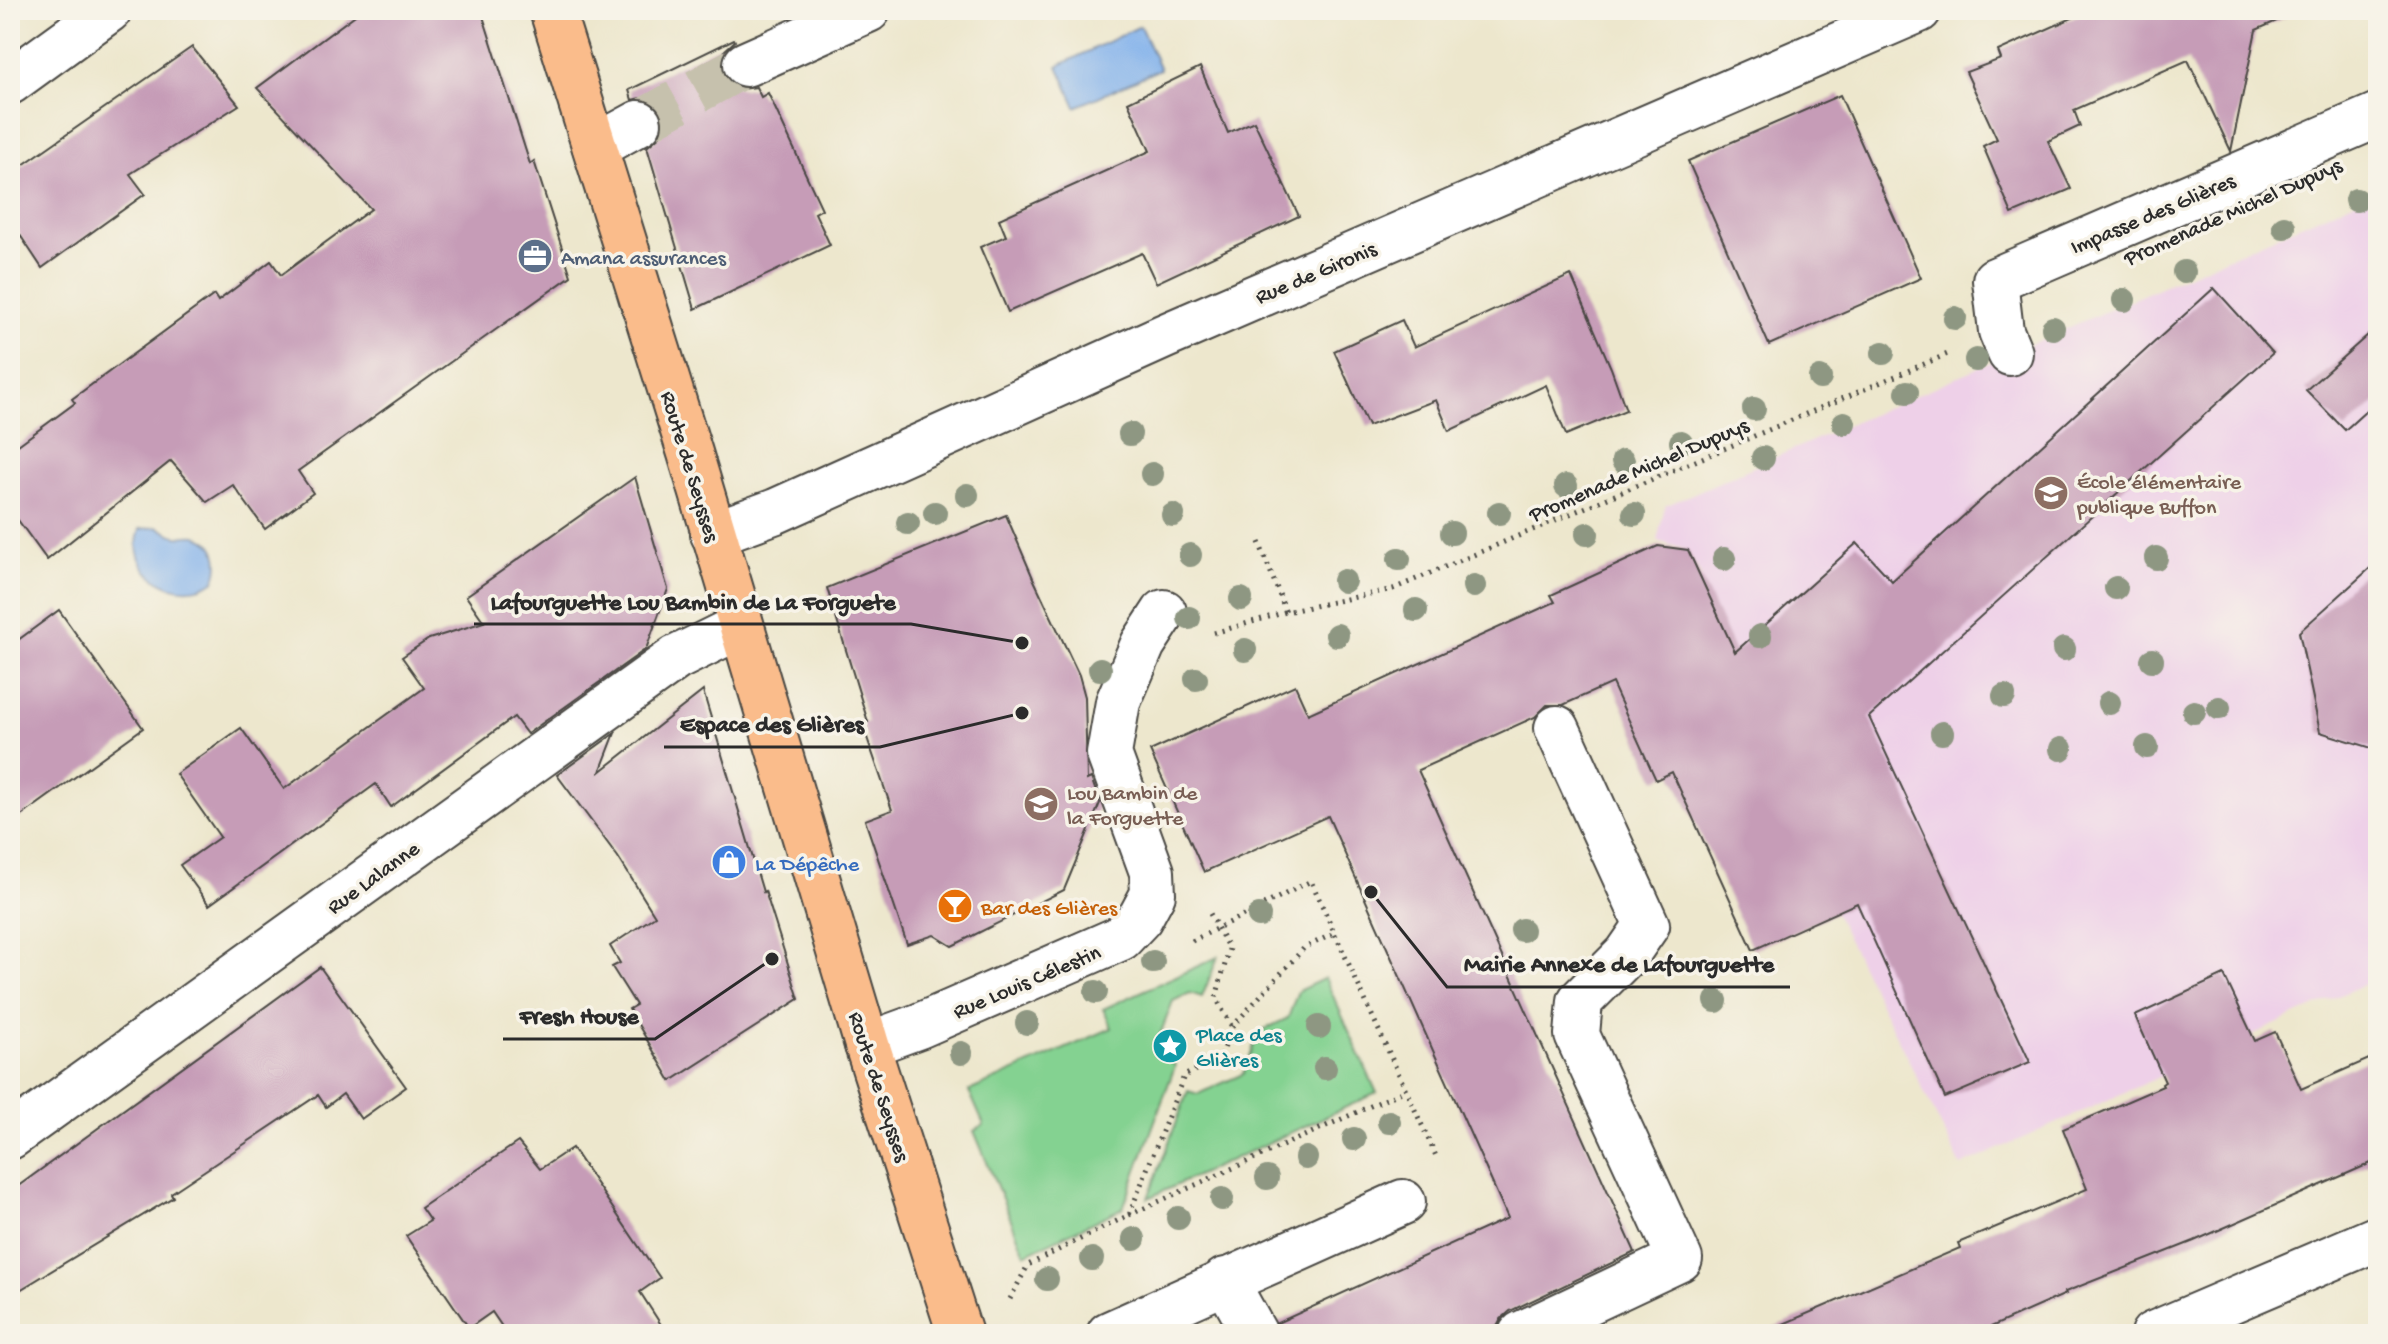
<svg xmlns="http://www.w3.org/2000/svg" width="2388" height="1344" font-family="'Gochi Hand',sans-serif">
  <rect width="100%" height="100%" fill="#f7f3e8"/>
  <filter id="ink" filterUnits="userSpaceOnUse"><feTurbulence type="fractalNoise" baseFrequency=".0125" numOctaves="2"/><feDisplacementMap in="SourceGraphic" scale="16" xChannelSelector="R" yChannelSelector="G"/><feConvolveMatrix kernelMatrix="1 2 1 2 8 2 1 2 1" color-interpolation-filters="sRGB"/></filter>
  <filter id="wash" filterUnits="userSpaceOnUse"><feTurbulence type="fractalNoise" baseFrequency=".006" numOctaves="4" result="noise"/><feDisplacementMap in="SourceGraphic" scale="32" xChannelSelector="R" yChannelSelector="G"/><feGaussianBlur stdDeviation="1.8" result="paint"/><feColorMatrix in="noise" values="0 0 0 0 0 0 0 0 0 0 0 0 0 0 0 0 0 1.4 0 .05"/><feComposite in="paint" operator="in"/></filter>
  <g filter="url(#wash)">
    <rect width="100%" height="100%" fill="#ede7cd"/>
    <path fill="#eed0e8" d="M2378,191V978L1961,1166L1703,648L1672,592L1702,577L1688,550L1657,541L1665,506Z"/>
    <g fill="#84d291" stroke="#587e5e" stroke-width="2">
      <path d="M1218,957L1202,997L1190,993L1173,1001L1160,1035L1175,1066L1123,1208L1025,1254L974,1131L984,1125L969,1091L1112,1028L1103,1009Z"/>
      <path d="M1325,978L1377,1093L1148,1198L1188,1091L1198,1094L1243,1074L1259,1032L1288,1018L1298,991Z"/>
    </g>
    <g fill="#80b0eb" stroke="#566e8b" stroke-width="2">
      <path d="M1140,26L1160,69L1076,107L1058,66Z"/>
      <path d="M158,527C164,530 170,535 177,536C183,537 191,535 197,536C219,543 221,562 215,580C180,606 124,573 140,529Z"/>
    </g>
    <g id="blocks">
      <g fill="#c69cb7">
        <path d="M362,10H481L530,164L534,161L571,276L298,471L313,493L265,529L233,485L207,502L171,461L47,560L10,509V451L75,403L72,399L214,295L218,301L271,261L281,275L371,209L257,88Z"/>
        <path d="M2090,10H2302L2256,30L2231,151L2188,60L2074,110L2080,126L2048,141L2071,189L2012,214L1983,146L1997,139L1966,72L2001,59L1998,51Z"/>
        <path d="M734,39L735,41L725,50L721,61L724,75L731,84L743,89L756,87L761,97L768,93L822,209L815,213L830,245L695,309L647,147L661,135L664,124L661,112L651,101L640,98L632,100L629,90Z"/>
        <path d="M192,47L239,105L130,174L145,194L42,268L10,220V174Z"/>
        <path d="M1200,67L1228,133L1254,121L1299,216L1156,283L1142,253L1008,312L980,247L1006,236L999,219L1150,151L1128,102Z"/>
        <path d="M1840,95L1921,278L1769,345L1688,161Z"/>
        <path d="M1571,275L1611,368L1626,410L1566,435L1546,385L1449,431L1436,400L1368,426L1334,351L1402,320L1414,347Z"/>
        <path d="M2214,288L2273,353L1869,717L2030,1062L1945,1098L1857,903L1753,950L1672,772L1656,780L1612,683L1563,705H1547L1535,717L1418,770L1635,1252L1510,1311L1501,1319L1498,1325L1479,1334H1280L1277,1323L1508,1218L1328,816L1204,872L1150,751L1295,685L1308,714L1555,602L1551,595L1658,546L1688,550L1735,652L1857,543L1892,581Z"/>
        <path d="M2378,326V400L2345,430L2306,390Z"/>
        <path d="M635,477L668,589L646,649L527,734L514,717L391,807L376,784L209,905L180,865L220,837L176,774L241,728L284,789L424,688L402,657L429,639L484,622L466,596Z"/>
        <path d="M1006,515L1033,578L1079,675L1085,697L1087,780L1091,778L1100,803L1064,890L952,946L934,935L907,944L865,820L892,810L862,723L868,722L827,588Z"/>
        <path d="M2378,561V750L2320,732L2299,632Z"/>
        <path d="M59,610L143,728L10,824V646Z"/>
        <path d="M703,691L763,892L765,891L799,999L671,1081L629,1009L636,1005L612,967L620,963L610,946L655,916L618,857L557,775L615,733L600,772Z"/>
        <path d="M320,967L406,1087L361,1119L343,1094L326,1107L318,1095L171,1193L173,1197L10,1296V1192Z"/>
        <path d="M2224,975L2255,1041L2275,1032L2301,1089L2378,1055V1160L2194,1241L2065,1292L2066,1294L1975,1334H1760L1960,1248L1958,1243L2087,1189L2063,1129L2163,1086L2162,1084L2165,1082L2135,1016Z"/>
        <path d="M518,1142L540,1169L572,1148L660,1278L640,1292L667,1334H507L492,1312L469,1328L406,1236L430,1221L421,1208Z"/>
      </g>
    </g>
  </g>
  <g filter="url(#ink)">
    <use href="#blocks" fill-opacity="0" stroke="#484743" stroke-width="2"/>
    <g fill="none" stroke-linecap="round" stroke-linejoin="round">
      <path stroke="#c6c1ad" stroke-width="44" stroke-dasharray="44 22" stroke-linecap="butt" d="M639,123L746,64"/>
      <defs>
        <g id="minor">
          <path d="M746,64L868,10"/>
          <path d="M10,82L109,10"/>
          <path d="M595,147L639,123"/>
          <path d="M2010,353L2001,331L1995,280L2378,115"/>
          <path d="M713,534L776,511L1165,336L1919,10"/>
          <path d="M867,1045L919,1026L1121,938L1140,918L1153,894L1152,872L1109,754L1118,702L1143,644L1164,612"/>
          <path d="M10,1137L676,658L741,626"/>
          <path d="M1225,1280L1255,1334"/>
          <path d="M1109,1334L1403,1202"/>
          <path d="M1521,1334L1680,1259L1577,1035L1580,1001L1627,954L1647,925L1557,728"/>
          <path d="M2153,1334L2378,1238"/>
        </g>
        <path id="major" d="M552,10L690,453L867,1045L960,1334"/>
      </defs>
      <use href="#minor" stroke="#484743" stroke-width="48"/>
      <use href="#major" stroke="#484743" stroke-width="48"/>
      <g stroke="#484743" stroke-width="5" stroke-dasharray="2 6" stroke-linecap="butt">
        <path d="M1259,542L1286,612"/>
        <path d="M1214,633L1286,612L1393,589L1950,353"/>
        <path d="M1192,941L1311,881L1436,1156"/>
        <path d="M1232,1027L1304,948L1335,933"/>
        <path d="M1129,1215L1406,1090"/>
        <path d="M1010,1299L1028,1265L1129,1215L1184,1076L1221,1057L1232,1027L1216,998L1229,949L1208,910"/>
      </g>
      <use href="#minor" stroke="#fff" stroke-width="44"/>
      <use href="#major" stroke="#fabc8b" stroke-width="44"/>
    </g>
    <g fill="#8e9782">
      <circle cx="2356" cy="200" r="12"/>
      <circle cx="2284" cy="227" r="12"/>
      <circle cx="2184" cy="272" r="12"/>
      <circle cx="2124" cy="300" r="12"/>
      <circle cx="1955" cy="318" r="12"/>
      <circle cx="2053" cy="328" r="12"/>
      <circle cx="1883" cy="353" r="12"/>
      <circle cx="1976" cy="360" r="12"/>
      <circle cx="1820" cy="378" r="12"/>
      <circle cx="1907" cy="392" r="12"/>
      <circle cx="1754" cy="409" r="12"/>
      <circle cx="1844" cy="423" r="12"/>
      <circle cx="1130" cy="434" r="12"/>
      <circle cx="1681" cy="442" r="12"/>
      <circle cx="1763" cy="458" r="12"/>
      <circle cx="1623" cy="461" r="12"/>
      <circle cx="1152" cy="474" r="12"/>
      <circle cx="1566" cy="486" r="12"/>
      <circle cx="967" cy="495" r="12"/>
      <circle cx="935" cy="513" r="12"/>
      <circle cx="1499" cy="513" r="12"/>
      <circle cx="1634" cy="514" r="12"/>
      <circle cx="1173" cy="515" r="12"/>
      <circle cx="908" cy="523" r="12"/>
      <circle cx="1452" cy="533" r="12"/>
      <circle cx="1587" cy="534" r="12"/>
      <circle cx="1190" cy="555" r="12"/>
      <circle cx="2156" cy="558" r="12"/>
      <circle cx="1399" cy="559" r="12"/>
      <circle cx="1724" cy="559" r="12"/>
      <circle cx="1344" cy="581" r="12"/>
      <circle cx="1474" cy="586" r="12"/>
      <circle cx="2116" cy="588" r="12"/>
      <circle cx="1241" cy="599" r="12"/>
      <circle cx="1416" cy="610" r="12"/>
      <circle cx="1189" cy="618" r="12"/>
      <circle cx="1337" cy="635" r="12"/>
      <circle cx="1760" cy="636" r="12"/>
      <circle cx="2064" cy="649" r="12"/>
      <circle cx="1245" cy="650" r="12"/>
      <circle cx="2152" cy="660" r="12"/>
      <circle cx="1100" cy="669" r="12"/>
      <circle cx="1196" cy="679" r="12"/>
      <circle cx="2004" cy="696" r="12"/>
      <circle cx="2109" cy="703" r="12"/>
      <circle cx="2219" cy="708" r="12"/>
      <circle cx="2194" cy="712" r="12"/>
      <circle cx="1942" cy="733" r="12"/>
      <circle cx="2147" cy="747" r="12"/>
      <circle cx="2061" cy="749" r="12"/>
      <circle cx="1259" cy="916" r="12"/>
      <circle cx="1522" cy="930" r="12"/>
      <circle cx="1153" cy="962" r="12"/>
      <circle cx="1096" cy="992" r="12"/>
      <circle cx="1716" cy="1001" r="12"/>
      <circle cx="1027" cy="1023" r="12"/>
      <circle cx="1319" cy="1027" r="12"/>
      <circle cx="961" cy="1053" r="12"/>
      <circle cx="1325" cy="1068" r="12"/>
      <circle cx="1389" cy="1122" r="12"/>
      <circle cx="1354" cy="1139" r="12"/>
      <circle cx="1306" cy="1158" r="12"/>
      <circle cx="1267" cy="1178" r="12"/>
      <circle cx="1222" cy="1199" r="12"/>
      <circle cx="1178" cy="1218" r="12"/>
      <circle cx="1134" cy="1239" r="12"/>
      <circle cx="1092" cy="1259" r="12"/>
      <circle cx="1047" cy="1279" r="12"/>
    </g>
  </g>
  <defs>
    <symbol id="office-disc" viewBox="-11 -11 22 22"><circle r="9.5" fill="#5c6f8a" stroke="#f7f3e8"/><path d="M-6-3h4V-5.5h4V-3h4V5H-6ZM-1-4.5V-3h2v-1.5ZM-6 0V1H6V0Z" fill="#fff"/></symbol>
    <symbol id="school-disc" viewBox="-11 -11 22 22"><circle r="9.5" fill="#8d6e63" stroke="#f7f3e8"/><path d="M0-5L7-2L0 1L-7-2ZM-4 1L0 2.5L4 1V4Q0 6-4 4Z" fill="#fff"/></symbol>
    <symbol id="shop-disc" viewBox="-11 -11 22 22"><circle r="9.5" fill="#3f7fe0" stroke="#f7f3e8"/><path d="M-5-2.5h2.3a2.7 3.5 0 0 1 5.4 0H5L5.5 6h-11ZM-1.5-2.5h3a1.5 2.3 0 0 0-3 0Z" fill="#fff"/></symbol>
    <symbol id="bar-disc" viewBox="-11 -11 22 22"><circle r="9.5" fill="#e8710a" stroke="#f7f3e8"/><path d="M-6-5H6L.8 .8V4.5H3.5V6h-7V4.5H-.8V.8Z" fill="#fff"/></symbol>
    <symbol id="sight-disc" viewBox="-11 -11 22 22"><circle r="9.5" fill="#0f9aa8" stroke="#f7f3e8"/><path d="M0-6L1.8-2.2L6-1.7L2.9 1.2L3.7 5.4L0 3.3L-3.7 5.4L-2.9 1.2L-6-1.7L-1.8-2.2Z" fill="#fff"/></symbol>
  </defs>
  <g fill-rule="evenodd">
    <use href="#office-disc" x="515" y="236" width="40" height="40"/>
    <use href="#school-disc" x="2031" y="473" width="40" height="40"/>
    <use href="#school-disc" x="1021" y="784" width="40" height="40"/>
    <use href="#shop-disc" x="709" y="842" width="40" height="40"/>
    <use href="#bar-disc" x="935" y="886" width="40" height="40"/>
    <use href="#sight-disc" x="1150" y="1026" width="40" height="40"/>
  </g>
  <g text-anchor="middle" stroke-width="7" stroke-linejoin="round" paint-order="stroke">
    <g font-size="22" fill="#2b2b2b" stroke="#f7f3e8">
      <text transform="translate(2232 210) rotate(-24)" y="8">Promenade Michel Dupuys</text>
      <text transform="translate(2152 212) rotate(-23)" y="8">Impasse des Glières</text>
      <text transform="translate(1315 271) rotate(-23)" y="8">Rue de Gironis</text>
      <text transform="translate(692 466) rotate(73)" y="8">Route de Seysses</text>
      <text transform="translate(1638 468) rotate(-23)" y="8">Promenade Michel Dupuys</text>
      <text transform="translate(372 876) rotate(-36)" y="8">Rue Lalanne</text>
      <text transform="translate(1026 980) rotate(-23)" y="8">Rue Louis Célestin</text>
      <text transform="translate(881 1086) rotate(72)" y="8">Route de Seysses</text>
    </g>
    <g font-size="22" fill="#4e5e75" stroke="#f7f3e8" text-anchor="start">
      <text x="561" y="264">Amana assurances</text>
    </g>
    <g font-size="22" fill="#785e54" stroke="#f7f3e8" text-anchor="start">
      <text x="2077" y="488">École élémentaire<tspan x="2077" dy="25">publique Buffon</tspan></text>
      <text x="1067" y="799">Lou Bambin de<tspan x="1067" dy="25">la Forguette</tspan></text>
    </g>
    <g font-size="22" fill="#366cbe" stroke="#f7f3e8" text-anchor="start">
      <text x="755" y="870">La Dépêche</text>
    </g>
    <g font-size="22" fill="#c56008" stroke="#f7f3e8" text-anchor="start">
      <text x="981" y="914">Bar des Glières</text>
    </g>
    <g font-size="22" fill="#0d838f" stroke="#f7f3e8" text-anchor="start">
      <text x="1196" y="1041">Place des<tspan x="1196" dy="25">Glières</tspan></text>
    </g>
  </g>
  <path fill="none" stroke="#2b2b2b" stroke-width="3" d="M1022 643L911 624H474M1022 713L880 747H664M1371 892L1447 987H1790M772 959L655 1039H503"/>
  <g fill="#2b2b2b" stroke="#f7f3e8" stroke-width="3">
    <circle cx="1022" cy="643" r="8"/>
    <circle cx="1022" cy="713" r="8"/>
    <circle cx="1371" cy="892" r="8"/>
    <circle cx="772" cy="959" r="8"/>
  </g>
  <g font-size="24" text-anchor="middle" font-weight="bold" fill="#2b2b2b" stroke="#f7f3e8" stroke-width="7" stroke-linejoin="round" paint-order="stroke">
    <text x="693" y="609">Lafourguette Lou Bambin de La Forguete</text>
    <text x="772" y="731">Espace des Glières</text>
    <text x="1619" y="971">Mairie Annexe de Lafourguette</text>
    <text x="579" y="1023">Fresh House</text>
  </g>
  <rect width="2388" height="1344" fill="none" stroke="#f7f3e8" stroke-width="40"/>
</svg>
